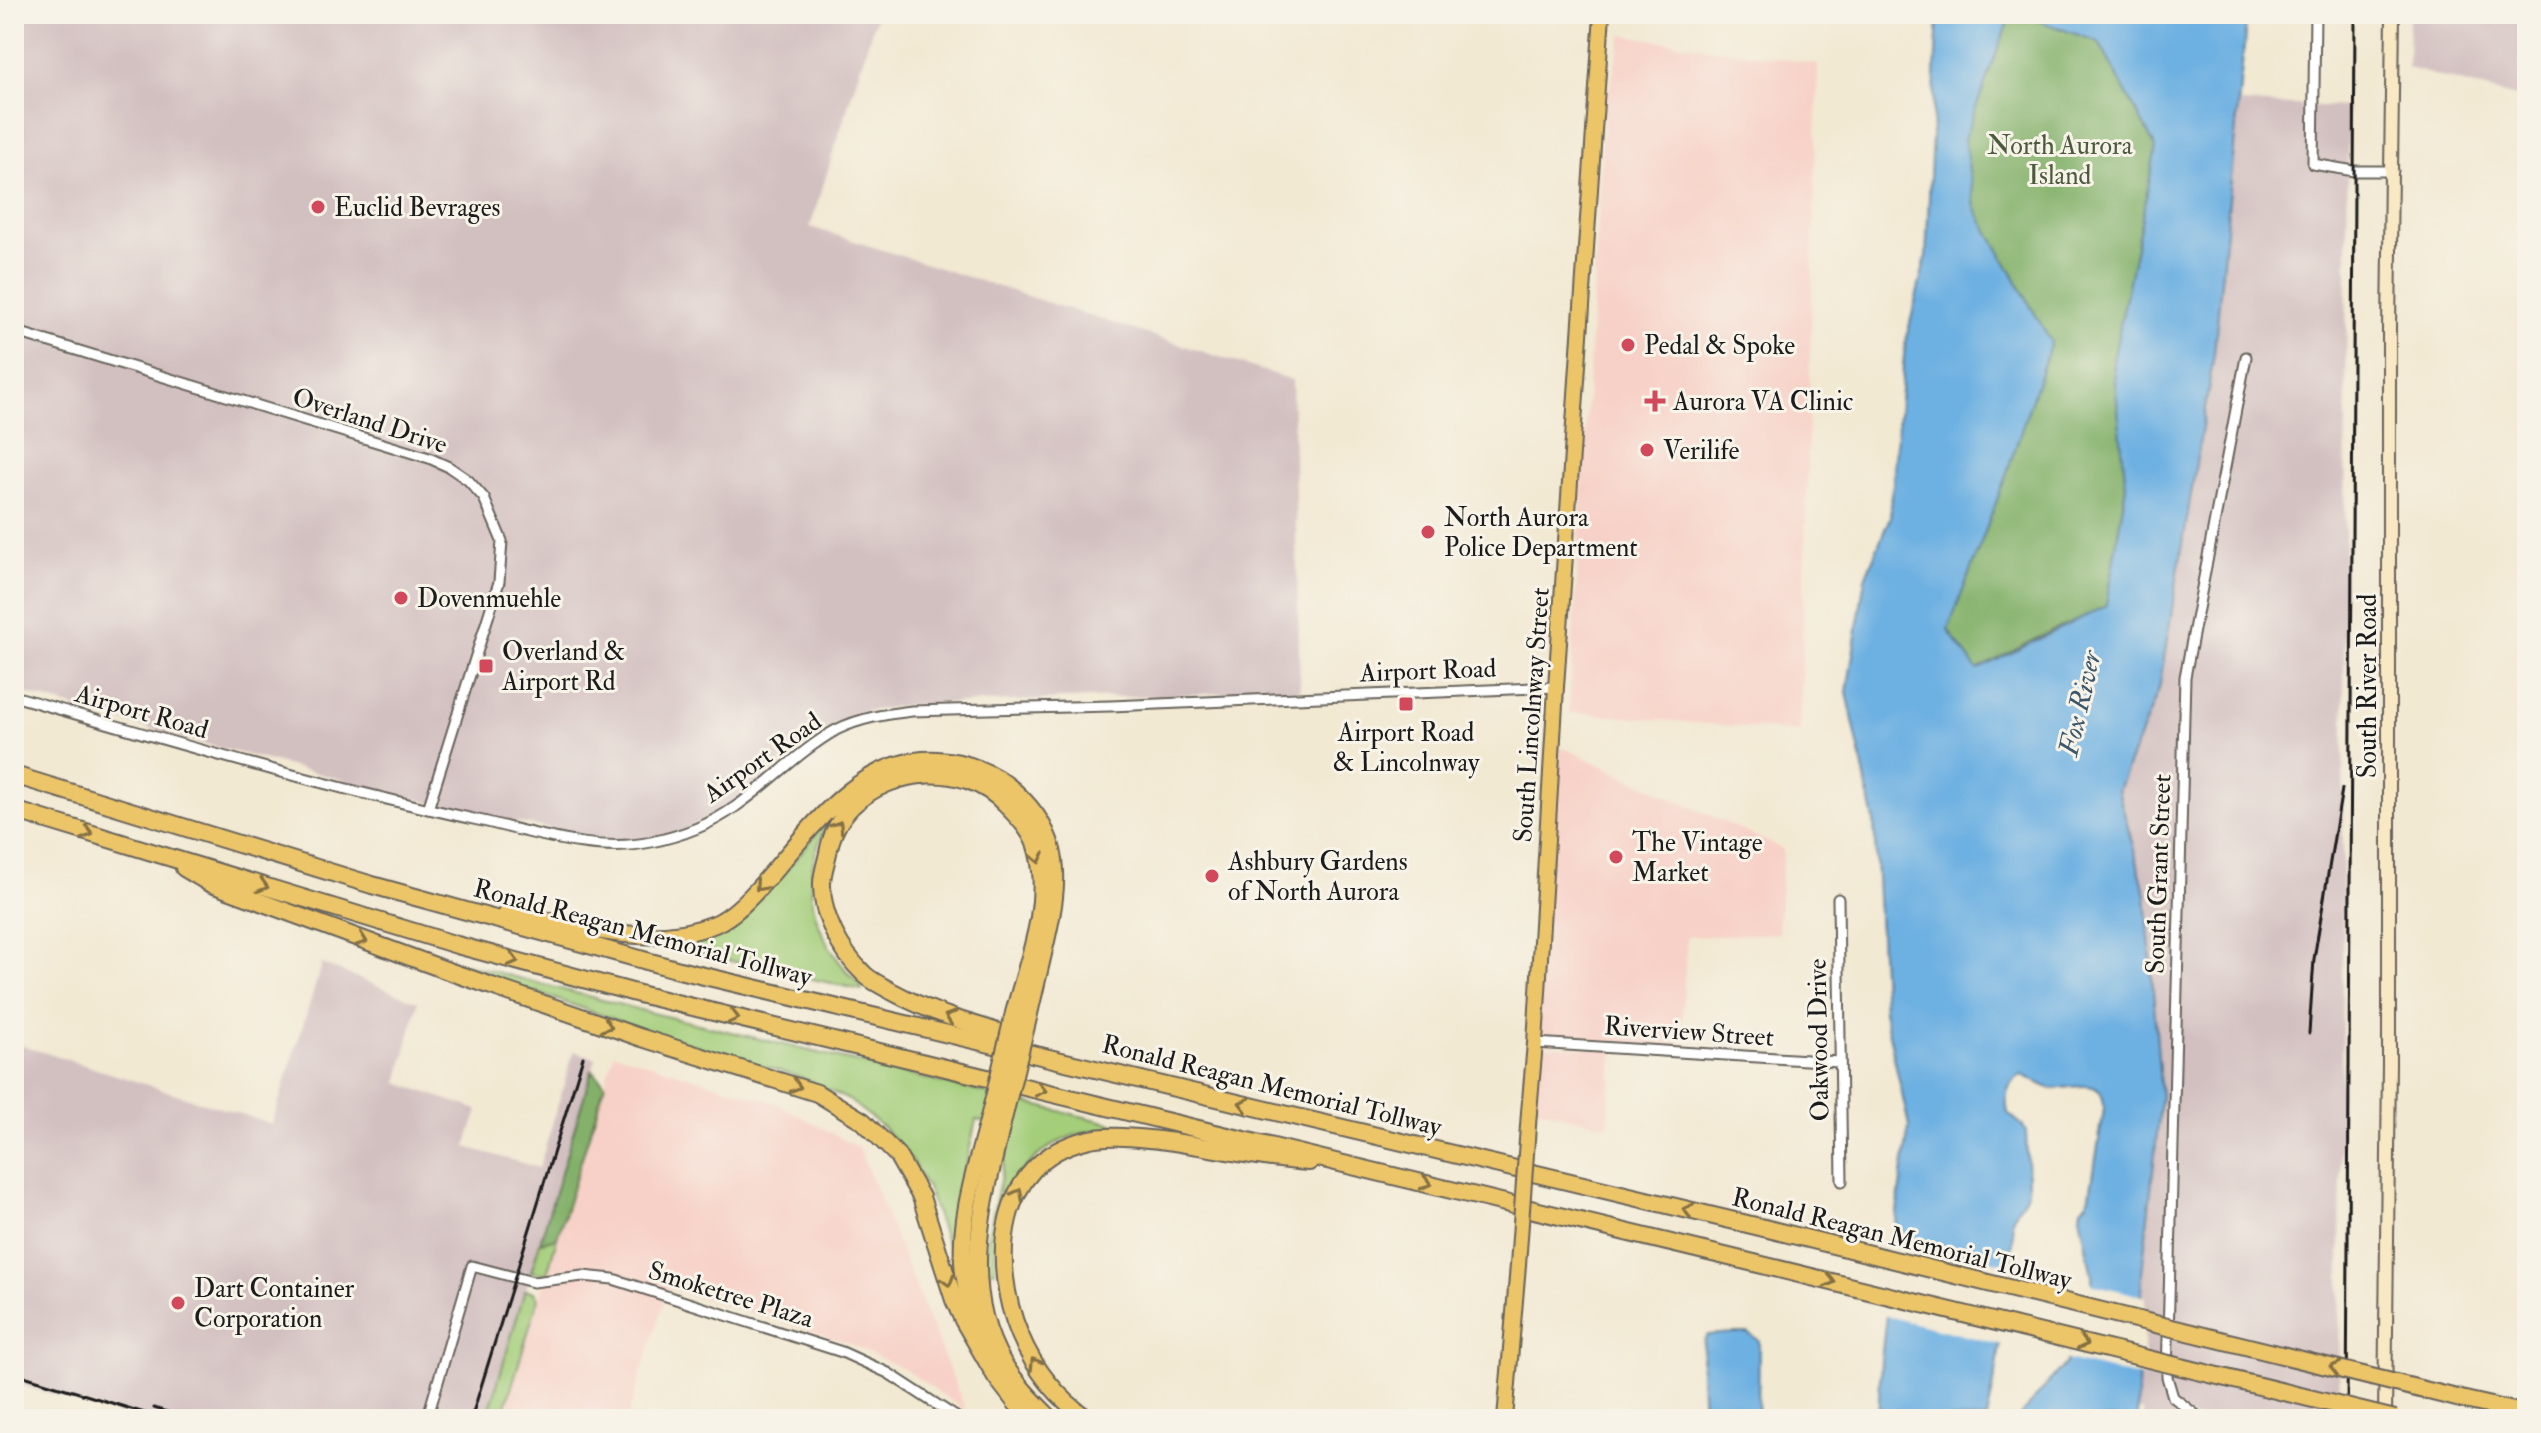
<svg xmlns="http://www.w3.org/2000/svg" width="2541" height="1433" font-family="'IM FELL Double Pica',serif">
  <rect width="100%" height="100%" fill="#f7f3e8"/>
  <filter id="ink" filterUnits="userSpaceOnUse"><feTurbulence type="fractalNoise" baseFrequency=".0125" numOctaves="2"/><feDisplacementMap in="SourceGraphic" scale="16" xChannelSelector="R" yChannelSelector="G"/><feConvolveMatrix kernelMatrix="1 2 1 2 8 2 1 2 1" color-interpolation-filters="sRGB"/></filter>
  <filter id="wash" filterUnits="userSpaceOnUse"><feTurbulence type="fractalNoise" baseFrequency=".006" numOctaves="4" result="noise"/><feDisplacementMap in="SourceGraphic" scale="32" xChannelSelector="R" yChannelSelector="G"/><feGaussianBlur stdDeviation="1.8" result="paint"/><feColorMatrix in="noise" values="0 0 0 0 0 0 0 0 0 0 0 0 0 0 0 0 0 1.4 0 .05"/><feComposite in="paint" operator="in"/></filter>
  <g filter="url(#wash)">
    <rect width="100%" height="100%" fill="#f2e9d3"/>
    <g fill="#f7d1c7">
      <path d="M1622,35L1818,64L1800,732L1569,712L1604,110Z"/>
      <path d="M1555,744L1783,849L1778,933L1687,937L1680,1050L1537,1042Z"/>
      <path d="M1536,1045L1613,1049L1608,1126L1530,1107Z"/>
      <path d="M614,1053L776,1103L859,1148L966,1411L906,1370L846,1342L668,1288L627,1419H502Z"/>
    </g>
    <g fill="#d2bfc0">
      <path d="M14,14H877L810,227L1292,380L1300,690L909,705L861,712L824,731L717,814L671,837L622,843L465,812L182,738L14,690Z"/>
      <path d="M2409,14H2527V100L2408,68Z"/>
      <path d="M2238,103L2348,107L2339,1419H2143V1411L2138,1409L2142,1272L2146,895L2118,790L2159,689L2214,354Z"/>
      <path d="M322,964L418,1002L398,1083L478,1110L466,1147L539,1168L574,1051L596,1058L487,1419H136L14,1383V1043L272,1124Z"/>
    </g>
    <g fill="#a4ce7a" stroke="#60754b" stroke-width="2">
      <path d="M825,824L827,825C794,885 816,943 862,987V990L663,946C746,930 773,884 825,824Z"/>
      <path d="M431,955L648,1012L1126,1127L1125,1130C1112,1130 1099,1130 1087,1132C1040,1142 1005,1181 997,1227C994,1241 995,1256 995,1271H986L989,1230L1012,1128L976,1120L958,1202L952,1259L927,1188L912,1161L884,1128L849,1100L803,1078L654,1033L526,989L524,991L430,957Z"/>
      <path d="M557,1238L547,1274L531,1272L540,1242Z"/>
      <path d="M525,1290L534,1292L538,1299L502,1419H487Z"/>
    </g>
    <g fill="#83b16a" stroke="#506643" stroke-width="2">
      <path d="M2011,14H2019L2099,42L2156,148L2113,361L2126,486L2106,607L2040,637L1977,670L1948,630L2003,484L2051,342L1975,208L1964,138Z"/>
      <path d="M592,1070L605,1084L557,1238L540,1242Z"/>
    </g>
    <g fill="#6db0e2" stroke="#44667f" stroke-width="2">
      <path d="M1938,14H2011L1964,139L1975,208L2051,342L2003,484L1948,630L1977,670L2106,606L2126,486L2113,361L2156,148L2099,42L2019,14H2247L2214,354L2159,689L2118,790L2146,895L2161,1098L2142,1272L2137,1419H2017L2066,1363L2080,1330L2092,1292V1276L2080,1215L2081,1208L2087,1203L2090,1195L2104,1109C2104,1072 2072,1091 2050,1088C2040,1086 2031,1078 2021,1075C2005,1085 2005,1097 2008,1113L2022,1125L2026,1132L2028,1186L2026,1195L2012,1219L2013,1240L1997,1368L1987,1419H1878L1881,1361L1899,1195L1909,1126L1884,1011L1874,821L1847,692L1865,578L1890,517L1905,344L1926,257Z"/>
      <path d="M1734,1333H1747L1759,1340L1758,1419H1703L1701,1374L1704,1340L1708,1335Z"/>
    </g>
    <g fill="#f2e9d3">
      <path d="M1890,1236L2014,1266L2003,1345L1882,1315Z"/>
      <path d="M2088,1283L2146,1297L2143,1378L2063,1359L2076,1329L2088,1291Z"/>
    </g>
  </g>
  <g filter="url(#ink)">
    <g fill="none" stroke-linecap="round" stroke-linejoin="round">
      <defs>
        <g id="minor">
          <path d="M2315,14L2313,164L2354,171H2393"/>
          <path d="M14,331L429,458L449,467L468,480L484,498L502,541L499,582L428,809"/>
          <path d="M14,696C168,741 321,786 478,820C532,832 595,854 651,842C681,836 710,825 735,807C770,783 799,751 836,730C860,718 886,714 912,711L1111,706L1556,687"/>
          <path d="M1838,899L1842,1181"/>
          <path d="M1535,1043L1839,1062"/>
          <path d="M427,1419L472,1266L533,1282L583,1276L613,1279L842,1352L888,1373L959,1419"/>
          <path d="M2201,1419L2173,1397L2167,1377L2185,677L2246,357"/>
        </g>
        <path id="secondary" d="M2385,1419L2389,1064V329L2393,14"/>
        <g id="primary">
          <path d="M1529,1112L1535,1043L1556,687L1602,14"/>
          <path d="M1505,1419L1518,1265"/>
        </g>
        <g id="motorway">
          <path d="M14,775L372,885L683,971L1764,1228"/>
          <path d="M14,810L457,945L643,995L1754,1263"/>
          <path d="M184,868L209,883L451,972L642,1038L817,1093L863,1121L897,1155L921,1197L954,1300L963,1320L996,1377L1016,1403L1032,1419"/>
          <path d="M506,914C574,923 648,951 715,924C734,916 752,896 765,881C811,829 860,756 937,760C964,761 993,772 1014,791C1064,836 1060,880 1046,941C1040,966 1034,992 1028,1018"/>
          <path d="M1014,1013C1027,963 1051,906 1038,853C1034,833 1019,818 1005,804C965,762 893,767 852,806C839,819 831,836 828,853C826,863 822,874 822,883C821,916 841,952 864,974C871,981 881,985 889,990C911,1002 932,1011 956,1019C977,1026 998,1030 1018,1041"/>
          <path d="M1005,1111C986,1195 956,1282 1003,1363C1016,1384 1034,1402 1051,1419"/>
          <path d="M980,1334C973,1314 967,1295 964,1273C957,1218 979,1159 992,1106"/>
          <path d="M2465,1400L2527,1414"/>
          <path d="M1088,1419C1058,1399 1034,1369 1020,1335C990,1264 996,1161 1086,1140C1109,1134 1136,1138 1159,1140C1209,1146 1259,1159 1309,1162"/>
        </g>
      </defs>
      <use href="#minor" stroke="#67645c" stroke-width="13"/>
      <use href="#secondary" stroke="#67645c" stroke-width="16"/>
      <use href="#primary" stroke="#67645c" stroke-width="18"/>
      <use href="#motorway" stroke="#67645c" stroke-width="20"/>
      <use href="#minor" stroke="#fff" stroke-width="9"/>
      <use href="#secondary" stroke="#f8e8c3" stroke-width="12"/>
      <use href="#primary" stroke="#edc569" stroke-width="14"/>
      <use href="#motorway" stroke="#edc569" stroke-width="16"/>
      <g stroke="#1c1c1c" stroke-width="3">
        <path d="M2309,1033L2314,959L2342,789"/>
        <path d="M14,1373L164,1419"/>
        <path d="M154,1408L189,1419"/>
        <path d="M471,1419L583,1057"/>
        <path d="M2347,1419L2355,14"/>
      </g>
      <defs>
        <path id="primary-bridge" d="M1518,1265L1529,1112"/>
        <g id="motorway-bridge">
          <path d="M992,1106L1014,1013"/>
          <path d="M1005,1111L1028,1018"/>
          <path d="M1764,1228L2465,1400"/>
          <path d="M1754,1263L2395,1419"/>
        </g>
      </defs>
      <use href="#primary-bridge" stroke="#67645c" stroke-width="18" stroke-linecap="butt"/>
      <use href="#motorway-bridge" stroke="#67645c" stroke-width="20" stroke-linecap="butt"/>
      <use href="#primary-bridge" stroke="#edc569" stroke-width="14"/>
      <use href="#motorway-bridge" stroke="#edc569" stroke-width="16"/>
    </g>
    <defs><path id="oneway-chevron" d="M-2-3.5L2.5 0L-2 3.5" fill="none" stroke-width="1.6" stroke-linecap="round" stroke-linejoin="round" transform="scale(2)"/></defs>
    <g stroke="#847042">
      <use href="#oneway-chevron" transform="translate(838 826) rotate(-58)"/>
      <use href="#oneway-chevron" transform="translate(88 833) rotate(17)"/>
      <use href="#oneway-chevron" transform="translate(1038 858) rotate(78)"/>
      <use href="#oneway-chevron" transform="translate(263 886) rotate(17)"/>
      <use href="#oneway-chevron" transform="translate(760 886) rotate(132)"/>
      <use href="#oneway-chevron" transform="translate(362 940) rotate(20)"/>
      <use href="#oneway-chevron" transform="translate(513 960) rotate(15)"/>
      <use href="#oneway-chevron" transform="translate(734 1017) rotate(13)"/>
      <use href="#oneway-chevron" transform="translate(950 1017) rotate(-161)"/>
      <use href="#oneway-chevron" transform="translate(607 1026) rotate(19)"/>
      <use href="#oneway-chevron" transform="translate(796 1086) rotate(17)"/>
      <use href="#oneway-chevron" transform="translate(1041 1090) rotate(13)"/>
      <use href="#oneway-chevron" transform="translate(1244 1104) rotate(-166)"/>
      <use href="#oneway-chevron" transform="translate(1426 1183) rotate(14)"/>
      <use href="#oneway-chevron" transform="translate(1018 1194) rotate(-62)"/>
      <use href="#oneway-chevron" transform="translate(1688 1210) rotate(-166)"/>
      <use href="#oneway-chevron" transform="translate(948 1281) rotate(73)"/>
      <use href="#oneway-chevron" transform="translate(1830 1281) rotate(14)"/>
      <use href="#oneway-chevron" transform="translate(2083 1343) rotate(14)"/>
      <use href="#oneway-chevron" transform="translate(1035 1363) rotate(-122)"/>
      <use href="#oneway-chevron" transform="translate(2335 1368) rotate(-166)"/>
    </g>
  </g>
  <g fill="#d1495b" stroke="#f7f3e8" stroke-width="3">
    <circle cx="318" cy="207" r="8"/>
    <circle cx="1628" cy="345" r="8"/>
    <path d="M1651 389h8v8h8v8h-8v8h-8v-8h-8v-8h8z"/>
    <circle cx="1647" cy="450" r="8"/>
    <circle cx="1428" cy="532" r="8"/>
    <circle cx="401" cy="598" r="8"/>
    <rect x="478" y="658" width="16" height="16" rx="4"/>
    <rect x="1398" y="696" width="16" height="16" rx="4"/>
    <circle cx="1616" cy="857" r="8"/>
    <circle cx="1212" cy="876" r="8"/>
    <circle cx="178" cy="1303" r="8"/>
  </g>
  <g text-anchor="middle" stroke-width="6" stroke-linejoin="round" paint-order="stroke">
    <g font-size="26" fill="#4c5a3d" stroke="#f7f3e8">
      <text x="2060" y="154">North Aurora<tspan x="2060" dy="30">Island</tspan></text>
    </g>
    <g font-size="26" fill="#1c1c1c" stroke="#f7f3e8" text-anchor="start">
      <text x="334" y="216">Euclid Bevrages</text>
      <text x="1644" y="354">Pedal &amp; Spoke</text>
      <text x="1673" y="410">Aurora VA Clinic</text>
      <text x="1663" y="459">Verilife</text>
      <text x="1444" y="526">North Aurora<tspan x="1444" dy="30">Police Department</tspan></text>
      <text x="417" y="607">Dovenmuehle</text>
      <text x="502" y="660">Overland &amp;<tspan x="502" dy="30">Airport Rd</tspan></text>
      <text x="1406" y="741" text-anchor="middle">Airport Road<tspan x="1406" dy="30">&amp; Lincolnway</tspan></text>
      <text x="1632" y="851">The Vintage<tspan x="1632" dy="30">Market</tspan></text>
      <text x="1228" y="870">Ashbury Gardens<tspan x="1228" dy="30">of North Aurora</tspan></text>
      <text x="194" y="1297">Dart Container<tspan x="194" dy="30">Corporation</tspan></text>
    </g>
    <g font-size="26" fill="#1c1c1c" stroke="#f7f3e8">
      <text transform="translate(370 420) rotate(18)" y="9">Overland Drive</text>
      <text transform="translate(1428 670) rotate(-2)" y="9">Airport Road</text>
      <text transform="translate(2367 686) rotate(-90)" y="9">South River Road</text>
      <text transform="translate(142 711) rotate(16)" y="9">Airport Road</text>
      <text transform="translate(1531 715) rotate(-86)" y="9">South Lincolnway Street</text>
      <text transform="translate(762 757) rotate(-35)" y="9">Airport Road</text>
      <text transform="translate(2158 874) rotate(-88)" y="9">South Grant Street</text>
      <text transform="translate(643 932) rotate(15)" y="9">Ronald Reagan Memorial Tollway</text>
      <text transform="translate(1689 1031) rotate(4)" y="9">Riverview Street</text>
      <text transform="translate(1818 1040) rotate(-91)" y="9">Oakwood Drive</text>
      <text transform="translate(1272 1085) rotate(14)" y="9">Ronald Reagan Memorial Tollway</text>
      <text transform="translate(1902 1238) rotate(14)" y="9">Ronald Reagan Memorial Tollway</text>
      <text transform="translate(731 1294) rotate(17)" y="9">Smoketree Plaza</text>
    </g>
    <g font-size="28" font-style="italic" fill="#3c576b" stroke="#f7f3e8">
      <text transform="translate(2079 703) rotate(-77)" y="10">Fox River</text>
    </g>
  </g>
  <rect width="2541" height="1433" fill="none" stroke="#f7f3e8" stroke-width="48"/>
</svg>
